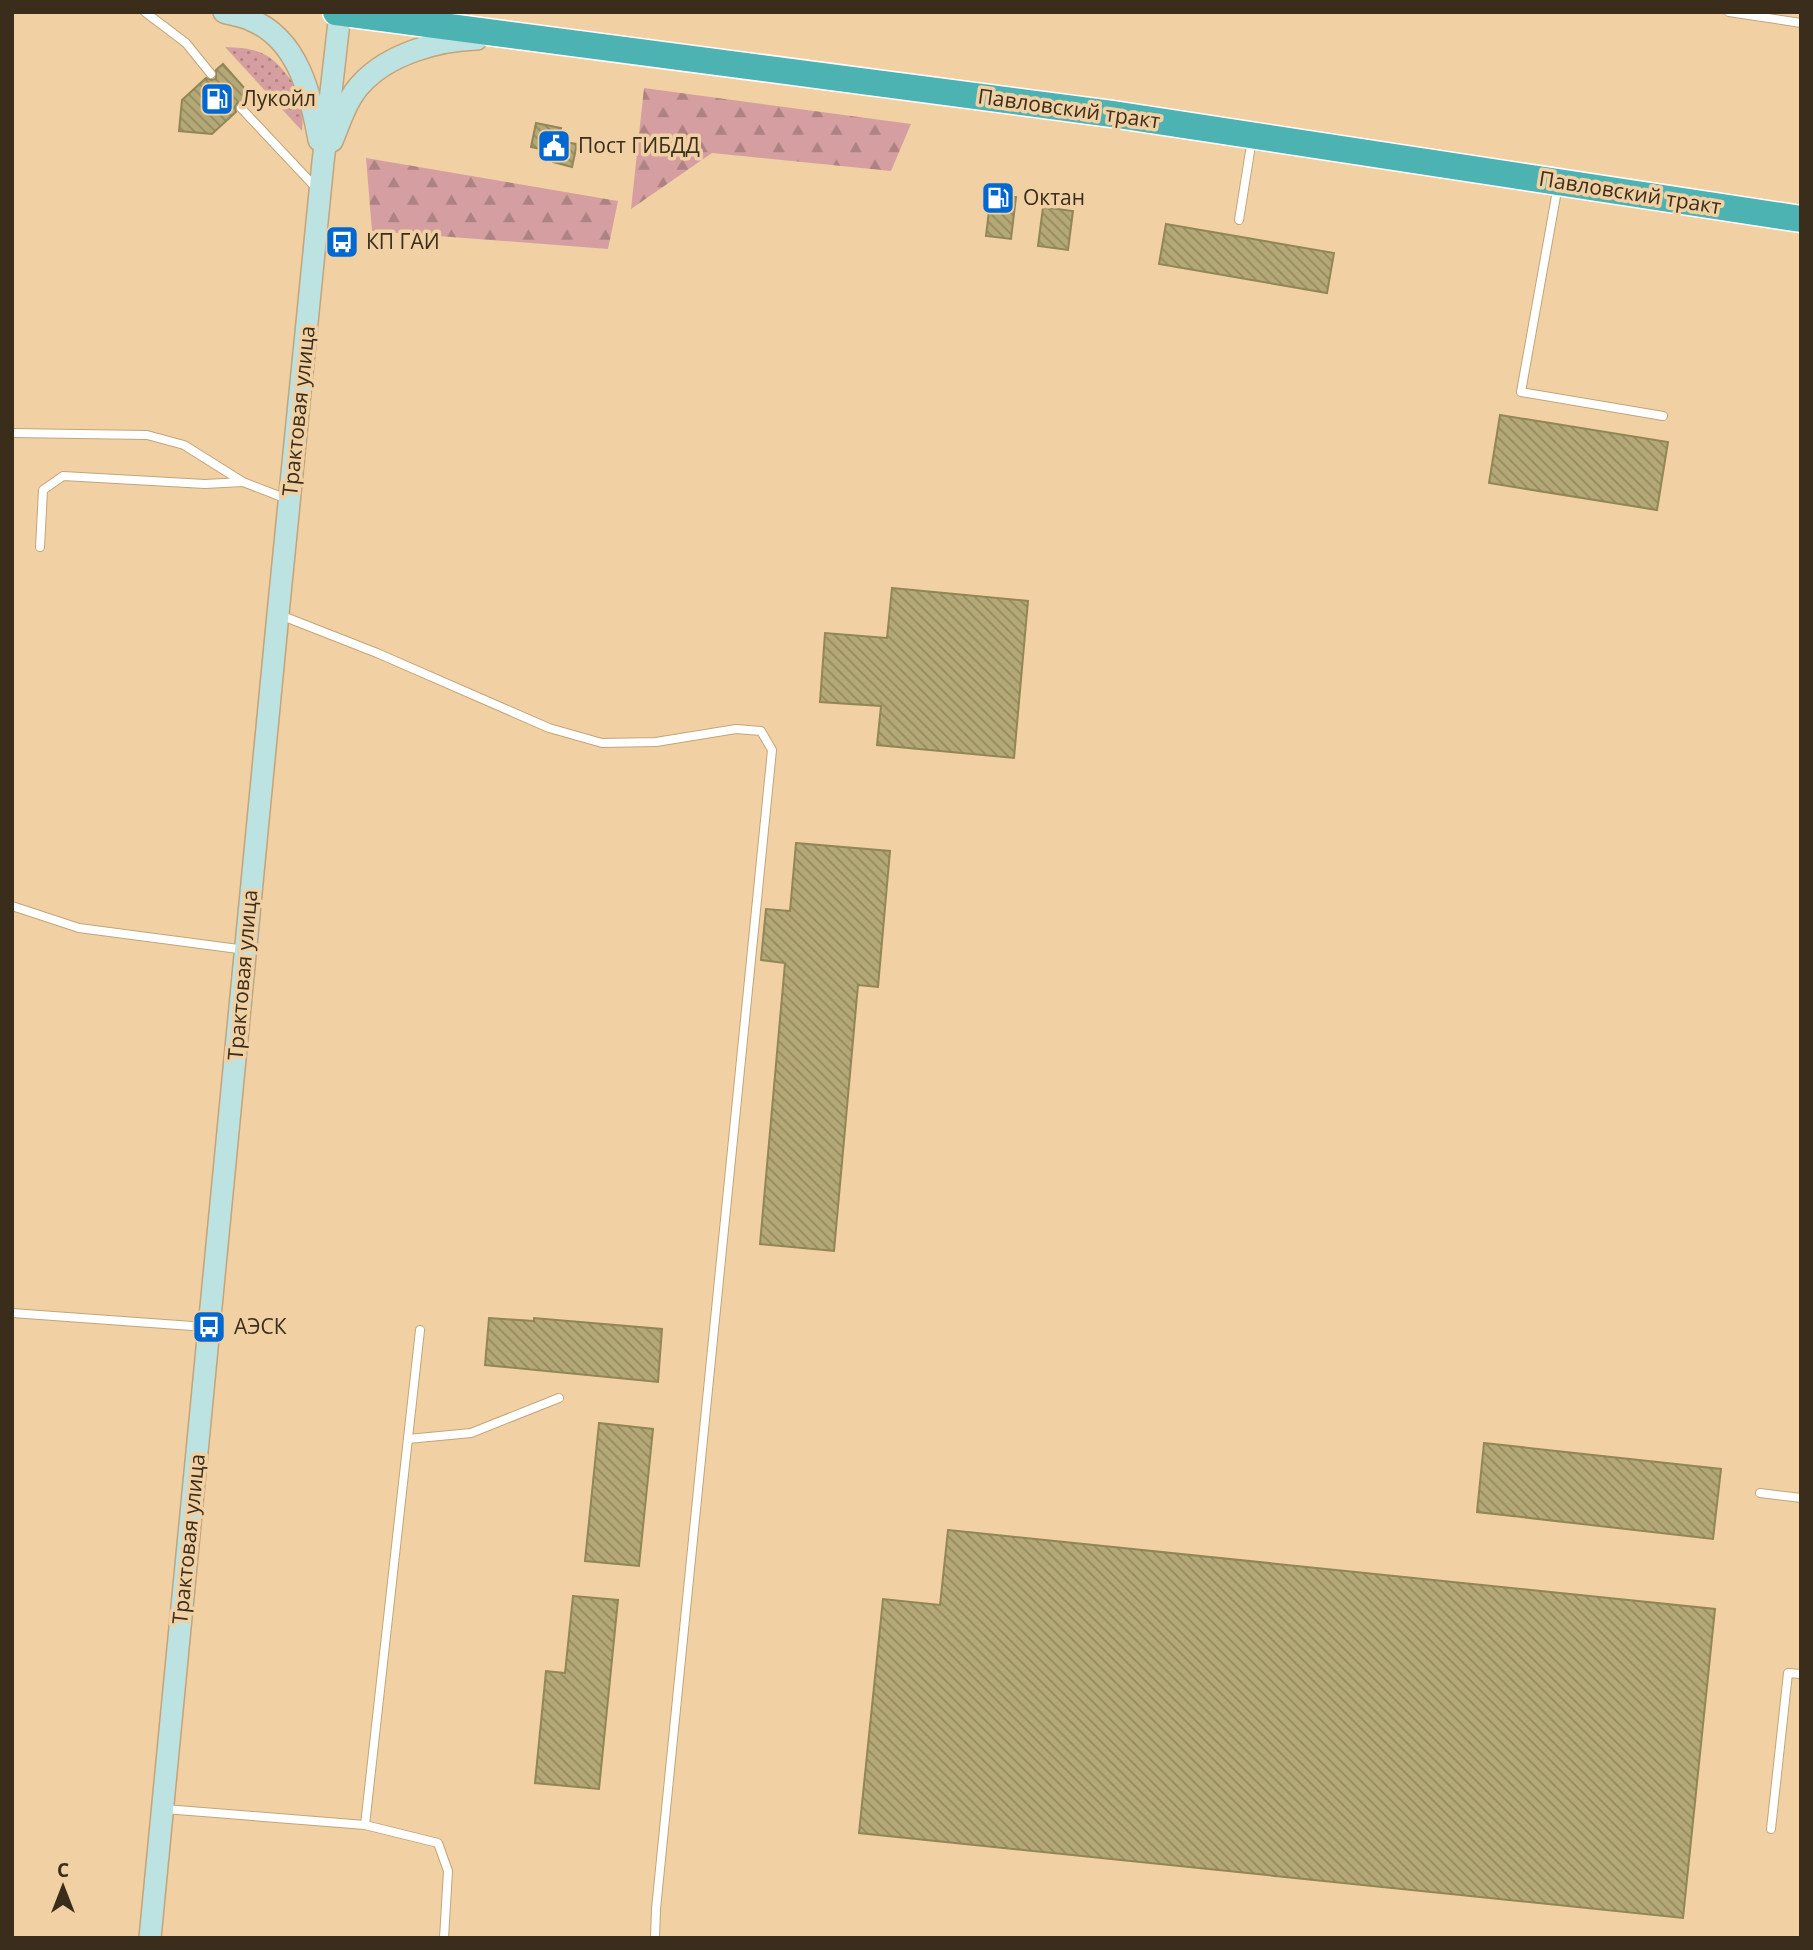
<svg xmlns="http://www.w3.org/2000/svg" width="1813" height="1950" font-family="'Open Sans',sans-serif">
  <defs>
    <pattern id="grass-dots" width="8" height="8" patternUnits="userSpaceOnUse" patternTransform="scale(1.75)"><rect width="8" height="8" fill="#d59fa2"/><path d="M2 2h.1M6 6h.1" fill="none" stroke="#ae8283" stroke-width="1.8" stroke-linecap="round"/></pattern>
    <pattern id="forest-firs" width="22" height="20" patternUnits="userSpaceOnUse" patternTransform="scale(1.75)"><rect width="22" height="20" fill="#d59fa2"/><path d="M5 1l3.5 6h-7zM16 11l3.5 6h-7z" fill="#ae8283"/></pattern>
    <pattern id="building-back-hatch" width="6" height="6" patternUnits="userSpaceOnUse" patternTransform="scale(1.75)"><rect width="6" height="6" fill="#b4a876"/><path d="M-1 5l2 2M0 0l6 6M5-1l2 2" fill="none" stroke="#938960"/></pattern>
  </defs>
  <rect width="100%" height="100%" fill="#f1d1a4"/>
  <path fill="url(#grass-dots)" d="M225,47C254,48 269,51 287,75C303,95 304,106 302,131Z"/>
  <g fill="url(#forest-firs)">
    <path d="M644,88L911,124L891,171L712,153L631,209Z"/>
    <path d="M366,158L618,201L608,249L372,231Z"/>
  </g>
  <g fill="url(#building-back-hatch)" stroke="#928655" stroke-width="2">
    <path d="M223,64L253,98L246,104L237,103L235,107L236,112L212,134L179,131L182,100L206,78L211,80L216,79V70Z"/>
    <path d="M536,123L561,128L559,141L577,144L572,167L553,162L555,152L531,147Z"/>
    <path d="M991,194L1016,197L1011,239L986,236Z"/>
    <path d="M1043,207L1073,211L1068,250L1038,246Z"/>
    <path d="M1166,224L1334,253L1327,293L1159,264Z"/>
    <path d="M1500,415L1668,442L1657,510L1489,483Z"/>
    <path d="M892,588L1028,601L1014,758L877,745L881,706L820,702L825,633L887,638Z"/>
    <path d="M796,843L890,851L878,987L858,985L834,1251L760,1244L785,963L761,960L766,909L790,911Z"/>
    <path d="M489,1318L534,1321V1318L662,1329L658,1382L485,1365Z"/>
    <path d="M599,1423L653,1429L639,1566L585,1561Z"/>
    <path d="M1484,1443L1721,1469L1713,1539L1477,1512Z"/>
    <path d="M948,1530L1715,1609L1683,1918L859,1833L883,1599L940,1605Z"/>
    <path d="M573,1596L618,1600L599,1789L535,1783L546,1671L565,1673Z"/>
  </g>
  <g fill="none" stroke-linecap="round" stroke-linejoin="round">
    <defs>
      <g id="service">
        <path d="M145,12L186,43L211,74"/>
        <path d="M1729,12L1801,23"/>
        <path d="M241,108L318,190"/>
        <path d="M1558,185L1521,392L1663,416"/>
        <path d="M1239,220L1252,139"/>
        <path d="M12,433L147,435L184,445L243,482L287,499"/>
        <path d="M40,547L43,490L63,476L205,484L243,482"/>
        <path d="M280,615L377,653L549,728L602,743L656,742L736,729L761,731L772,750L656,1909L655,1938"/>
        <path d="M12,906L79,928L246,950"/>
        <path d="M12,1313L206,1327"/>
        <path d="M408,1439L471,1433L559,1398"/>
        <path d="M1760,1493L1801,1498"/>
        <path d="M165,1809L365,1825L438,1843L448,1871L444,1938"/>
        <path d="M365,1825L420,1330"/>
        <path d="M1771,1829L1788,1673L1801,1674"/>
      </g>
      <g id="secondary">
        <path d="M224,12C233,15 243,16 251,20C298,39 311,95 319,140"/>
        <path d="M332,141C340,122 347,98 362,83C389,54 438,40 477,39"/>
        <path d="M150,1938L278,614L323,162L340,13"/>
      </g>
      <path id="trunk" d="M336,12L1112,114L1801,219"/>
    </defs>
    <use href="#service" stroke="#c3a479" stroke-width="10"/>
    <use href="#secondary" stroke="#c3a479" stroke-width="24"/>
    <use href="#trunk" stroke="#fff" stroke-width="29"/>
    <use href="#service" stroke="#fff" stroke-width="8"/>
    <use href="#secondary" stroke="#bce2e2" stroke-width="21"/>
    <use href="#trunk" stroke="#4cb2b2" stroke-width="26"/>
  </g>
  <defs>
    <symbol id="fuel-square" viewBox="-11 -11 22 22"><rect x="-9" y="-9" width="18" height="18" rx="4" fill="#0068d0" stroke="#f1d1a4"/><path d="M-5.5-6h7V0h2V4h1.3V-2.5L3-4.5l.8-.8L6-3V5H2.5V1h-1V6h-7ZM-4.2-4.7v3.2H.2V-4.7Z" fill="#fff"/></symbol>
    <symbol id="civic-square" viewBox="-11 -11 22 22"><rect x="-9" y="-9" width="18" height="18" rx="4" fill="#0068d0" stroke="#f1d1a4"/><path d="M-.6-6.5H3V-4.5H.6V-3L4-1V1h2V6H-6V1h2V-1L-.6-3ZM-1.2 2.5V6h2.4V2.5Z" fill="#fff"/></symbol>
    <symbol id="bus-square" viewBox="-11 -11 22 22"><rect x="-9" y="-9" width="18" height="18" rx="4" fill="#0068d0" stroke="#f1d1a4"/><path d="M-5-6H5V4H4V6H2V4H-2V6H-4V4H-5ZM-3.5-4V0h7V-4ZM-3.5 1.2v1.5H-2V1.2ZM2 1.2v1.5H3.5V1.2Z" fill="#fff"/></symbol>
  </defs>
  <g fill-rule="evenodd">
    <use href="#fuel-square" x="198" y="80" width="38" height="38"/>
    <use href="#civic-square" x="535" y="127" width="38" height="38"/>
    <use href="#fuel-square" x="979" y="179" width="38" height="38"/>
    <use href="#bus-square" x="323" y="223" width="38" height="38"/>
    <use href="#bus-square" x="190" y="1308" width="38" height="38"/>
  </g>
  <g text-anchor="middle" stroke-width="7" stroke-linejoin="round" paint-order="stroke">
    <g font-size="21" fill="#3a2d1c" stroke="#f1d1a4" text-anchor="start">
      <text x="242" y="106">Лукойл</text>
      <text x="578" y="153">Пост ГИБДД</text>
      <text x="1023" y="205">Октан</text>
      <text x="366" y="249">КП ГАИ</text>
      <text x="234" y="1334">АЭСК</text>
    </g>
    <g font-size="21" fill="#3a2d1c" stroke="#f1d1a4">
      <text transform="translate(1069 109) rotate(8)" y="7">Павловский тракт</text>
      <text transform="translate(1630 193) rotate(9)" y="7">Павловский тракт</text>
      <text transform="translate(299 411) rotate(-84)" y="7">Трактовая улица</text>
      <text transform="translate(243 975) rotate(-85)" y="7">Трактовая улица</text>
      <text transform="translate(189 1539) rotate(-84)" y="7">Трактовая улица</text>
    </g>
  </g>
  <rect width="1813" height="1950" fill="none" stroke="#3a2d1c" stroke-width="28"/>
  <g transform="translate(63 1887)" stroke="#f1d1a4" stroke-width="5" paint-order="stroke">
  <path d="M0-5L12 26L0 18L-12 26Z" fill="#3a2d1c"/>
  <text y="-10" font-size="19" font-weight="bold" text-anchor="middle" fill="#3a2d1c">С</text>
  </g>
</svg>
